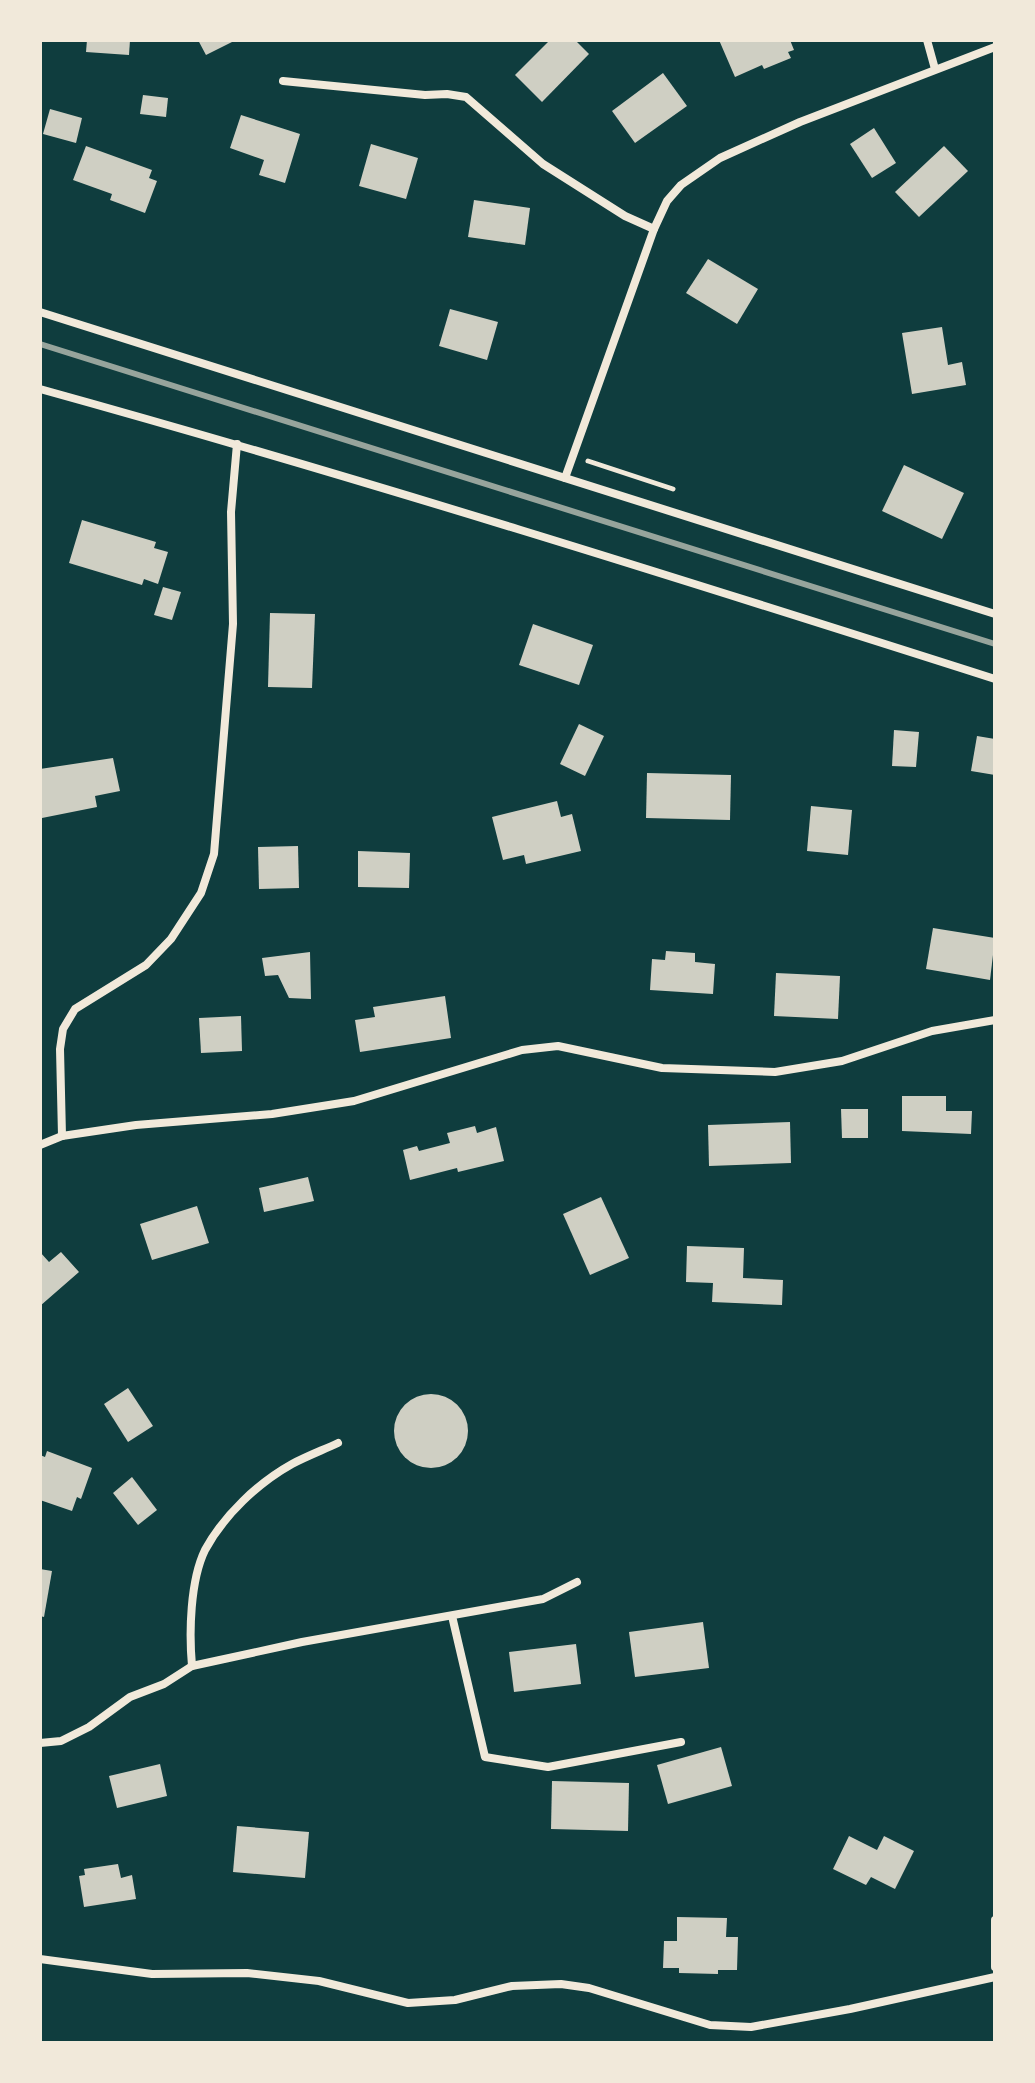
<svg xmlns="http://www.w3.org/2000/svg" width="1035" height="2083" font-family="'Archivo Narrow',sans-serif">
  <rect width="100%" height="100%" fill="#0f3d3e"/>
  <g fill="#cfcfc3">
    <path d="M87,40H130L129,55L86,52Z"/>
    <path d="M198,40H236L206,55Z"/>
    <path d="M550,40H575L589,54L542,102L515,75Z"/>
    <path d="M719,40H790L794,50L788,52L791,58L764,69L762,65L735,77Z"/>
    <path d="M663,73L687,106L635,143L612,111Z"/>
    <path d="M143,95L168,98L166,117L140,114Z"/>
    <path d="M50,109L82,118L76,143L43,134Z"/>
    <path d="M241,115L300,134L285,183L259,175L264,160L230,148Z"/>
    <path d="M874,128L896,163L872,178L850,144Z"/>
    <path d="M371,144L418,158L406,199L359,186Z"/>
    <path d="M86,146L152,170L149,178L157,181L145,213L110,200L112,194L73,180Z"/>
    <path d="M944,146L968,171L919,217L895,192Z"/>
    <path d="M474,200L530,208L525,245L468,237Z"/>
    <path d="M708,259L758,289L737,324L686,293Z"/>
    <path d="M450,309L498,322L487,360L439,346Z"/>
    <path d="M942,327L948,365L962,362L966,385L912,394L902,333Z"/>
    <path d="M904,465L964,493L942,539L882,511Z"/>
    <path d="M82,520L156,542L154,548L168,552L158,584L144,579L142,585L69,563Z"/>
    <path d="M163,587L181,592L172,620L154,615Z"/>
    <path d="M270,613L315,614L312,688L268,687Z"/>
    <path d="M533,624L593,645L579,685L519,665Z"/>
    <path d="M579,724L604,736L585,776L560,764Z"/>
    <path d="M894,730L919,732L916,767L892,766Z"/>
    <path d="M977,736L995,739V775L971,771Z"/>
    <path d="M113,758L120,791L95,796L97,807L42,818L40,769Z"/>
    <path d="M647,773L731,775L730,820L646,818Z"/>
    <path d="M557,801L561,817L572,814L581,851L526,864L524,855L503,860L492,817Z"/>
    <path d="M811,806L852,810L848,855L807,851Z"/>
    <path d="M298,846L299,888L259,889L258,847Z"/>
    <path d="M358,851L410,853L409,888L358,887Z"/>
    <path d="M933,928L995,938L990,980L926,969Z"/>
    <path d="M666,951L695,953V962L715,964L713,994L650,990L652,959L665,960Z"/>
    <path d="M310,952L311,999L289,998L278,975L265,976L262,958Z"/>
    <path d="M776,973L840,976L838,1019L774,1016Z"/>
    <path d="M445,996L451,1038L360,1052L355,1020L375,1017L373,1007Z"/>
    <path d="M241,1016L242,1051L201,1053L199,1018Z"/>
    <path d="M902,1096H946V1111H972L971,1134L902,1131Z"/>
    <path d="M841,1109H868V1138H842Z"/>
    <path d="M790,1122L791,1163L709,1166L708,1125Z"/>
    <path d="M475,1126L477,1133L496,1127L504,1161L458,1172L457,1168L410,1180L403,1150L417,1146L419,1151L450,1143L447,1133Z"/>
    <path d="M308,1177L314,1201L264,1212L259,1188Z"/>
    <path d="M601,1197L629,1258L590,1275L563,1214Z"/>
    <path d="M197,1206L209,1243L152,1260L140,1224Z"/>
    <path d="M687,1246L744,1248L743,1278L783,1280L782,1305L712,1302L713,1283L686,1282Z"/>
    <path d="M40,1252L49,1262L61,1252L79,1272L40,1306Z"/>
    <path d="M128,1388L153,1426L128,1442L104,1404Z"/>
    <circle cx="431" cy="1431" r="37"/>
    <path d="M47,1451L92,1468L81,1499L77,1497L72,1511L40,1500V1455L45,1457Z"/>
    <path d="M132,1477L157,1510L138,1525L113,1493Z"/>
    <path d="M40,1569L52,1571L44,1617L40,1616Z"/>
    <path d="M703,1622L709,1668L635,1677L629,1632Z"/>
    <path d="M576,1644L581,1684L514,1692L509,1652Z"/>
    <path d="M721,1747L732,1786L668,1804L657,1765Z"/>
    <path d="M160,1764L167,1796L117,1808L109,1776Z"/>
    <path d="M552,1781L629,1783L628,1831L551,1829Z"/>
    <path d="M237,1826L309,1832L305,1878L233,1872Z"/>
    <path d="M849,1836L877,1850L884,1836L914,1851L895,1889L871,1877L866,1885L833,1869Z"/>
    <path d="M118,1864L121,1878L132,1875L136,1899L84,1907L79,1876L85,1875L84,1869Z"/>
    <path d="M677,1917L727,1918L726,1937H738L737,1970H718V1974L679,1973V1968H663L664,1941H677Z"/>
  </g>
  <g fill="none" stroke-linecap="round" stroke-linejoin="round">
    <path stroke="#f1e9da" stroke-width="5" d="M588,461L673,489"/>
    <g stroke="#f1e9da" stroke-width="8">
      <path d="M927,40L935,69"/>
      <path d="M283,81L425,95L447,94L466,97L543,164L625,216L654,229"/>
      <path d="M40,312L995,614"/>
      <path d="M40,389C361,478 678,578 995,679"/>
      <path d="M565,478L654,229L667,201L681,185L720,158L800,122L995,47"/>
      <path d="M62,1136L60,1049L63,1029L75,1009L146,965L171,939L201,893L214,854L233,624L231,512L237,444"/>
      <path d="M40,1145L62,1136L136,1125L272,1114L354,1101L522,1050L558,1046L662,1068L775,1072L842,1061L932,1031L995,1020"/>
      <path d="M452,1616L485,1757L548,1767L681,1742"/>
      <path d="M192,1666C189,1633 190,1581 205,1550C224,1515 258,1483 292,1464C307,1456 323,1450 338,1443"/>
      <path d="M40,1743L61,1741L89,1727L130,1697L164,1684L192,1666L302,1642L543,1599L577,1582"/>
      <path d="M995,1920V1967"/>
      <path d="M40,1959L152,1974L247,1973L319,1981L408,2003L455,2000L512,1986L561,1984L589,1988L710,2025L751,2027L850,2009L995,1977"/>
    </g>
    <path stroke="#97a49c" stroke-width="6" d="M40,344L995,644"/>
  </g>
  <rect width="1035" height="2083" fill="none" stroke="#f1e9da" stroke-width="84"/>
</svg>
